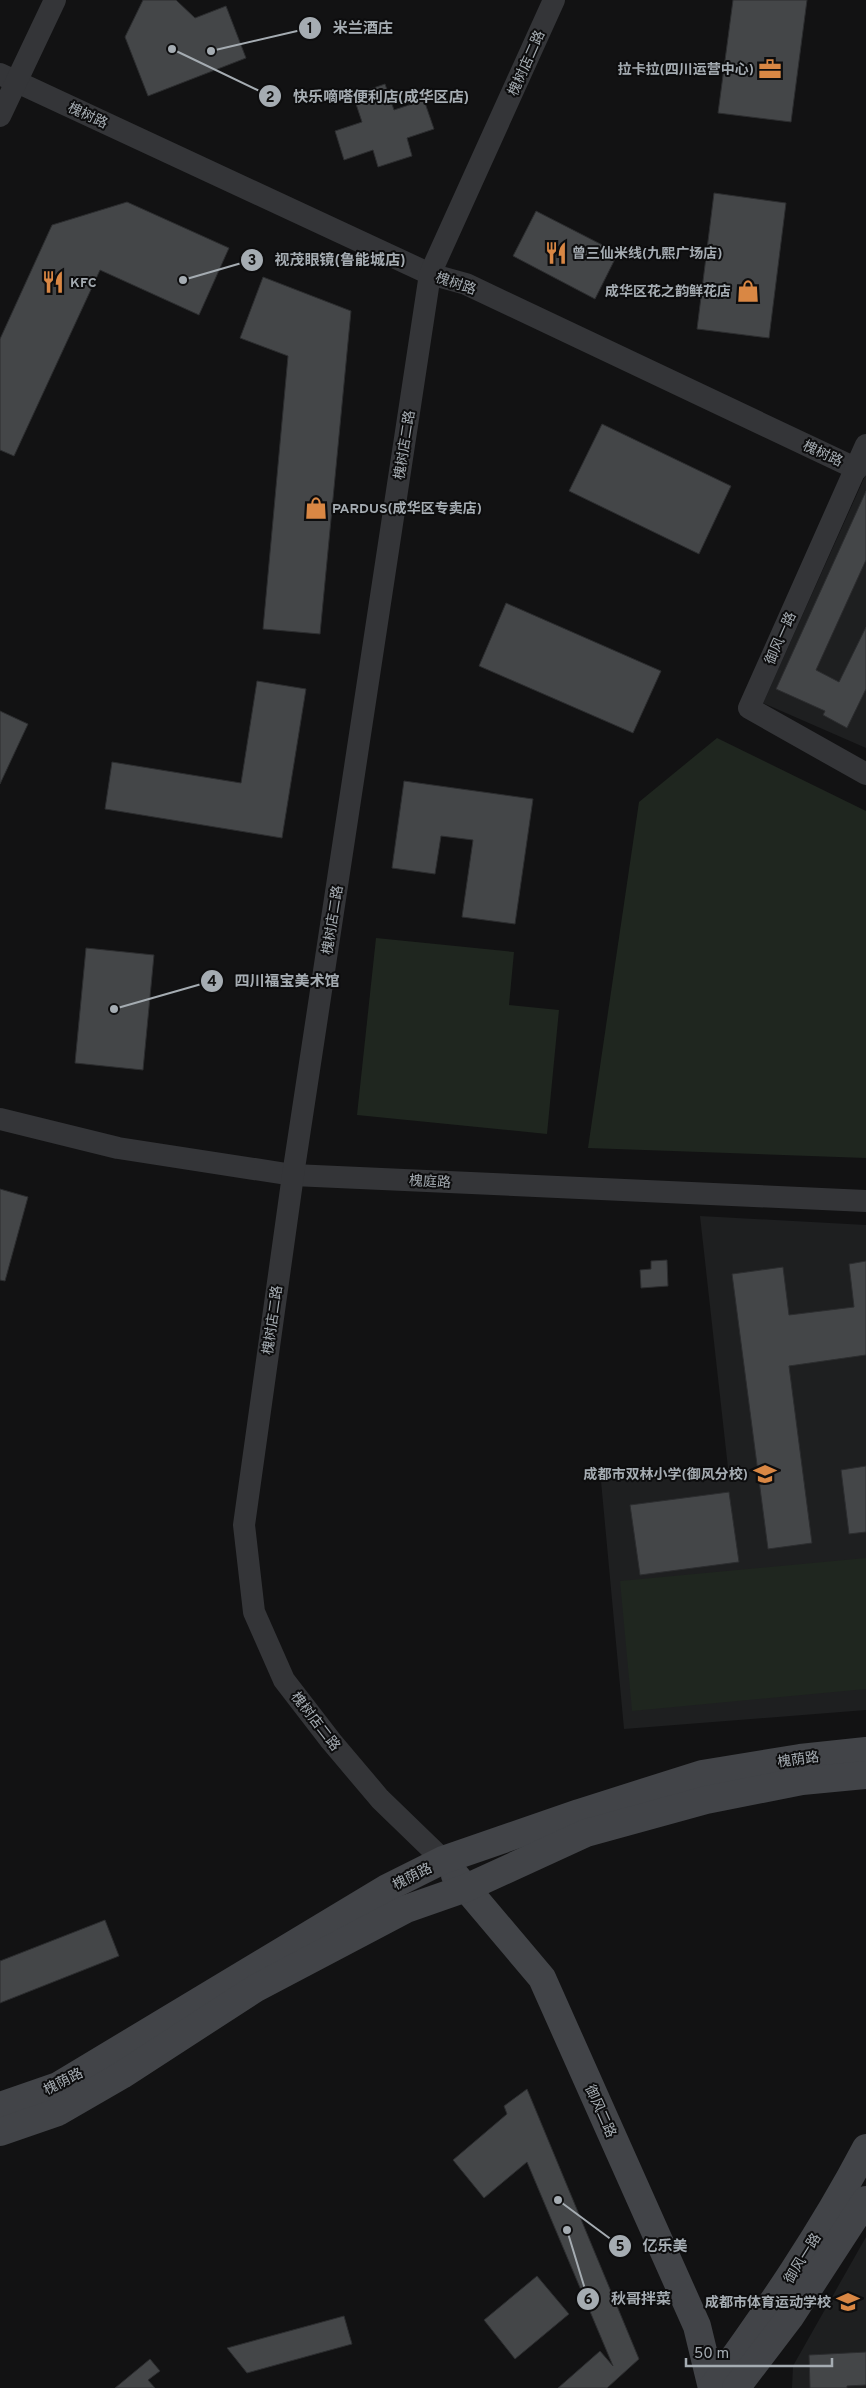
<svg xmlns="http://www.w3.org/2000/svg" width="866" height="2388" font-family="Overpass,'Noto Sans SC',sans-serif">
  <rect width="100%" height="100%" fill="#121213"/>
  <g fill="#1e1f20">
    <path d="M866,474V748L763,703Z"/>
    <path d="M700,1216L866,1225V1710L624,1729L601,1481L728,1468Z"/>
    <path d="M866,2237V2388H792L793,2366Z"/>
  </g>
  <g fill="#1f261f">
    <path d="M717,738L866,811V1158L588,1148L639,802Z"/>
    <path d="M376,938L514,952L509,1005L559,1010L547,1134L357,1115Z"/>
    <path d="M866,1558V1689L632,1711L620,1581Z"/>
  </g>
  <g fill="#444648" stroke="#2c2d2f">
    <path d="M143,0H176L195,18L226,6L246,58L148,96L125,37Z"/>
    <path d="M733,0H807L791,122L718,113Z"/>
    <path d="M385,84L394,110L424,100L434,129L407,138L412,156L378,167L373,150L344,160L335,131L362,122L353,95Z"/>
    <path d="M714,193L786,203L769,338L697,329Z"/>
    <path d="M127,202L229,248L199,315L100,270L14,456L0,450V339L52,225Z"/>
    <path d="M536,211L618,253L595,299L513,256Z"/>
    <path d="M263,277L351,311L320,634L263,629L288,356L240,338Z"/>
    <path d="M602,424L731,486L699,554L569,491Z"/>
    <path d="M866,491V560L816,670L839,682L866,627V689L847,728L823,715L825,711L776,689Z"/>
    <path d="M506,603L661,671L633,733L479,666Z"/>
    <path d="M257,681L306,689L282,838L105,809L112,762L241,783Z"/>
    <path d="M0,711L28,724L0,784Z"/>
    <path d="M404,781L533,799L515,924L462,917L473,840L441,836L435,874L392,868Z"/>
    <path d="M86,948L154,955L143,1070L75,1063Z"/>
    <path d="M0,1189L28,1197L5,1281L0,1280Z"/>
    <path d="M667,1260L668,1286L641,1288L640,1270L651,1269V1261Z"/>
    <path d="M866,1261V1355L789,1366L812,1543L768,1549L732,1274L783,1267L789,1315L854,1307L849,1264Z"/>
    <path d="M866,1466V1532L849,1534L841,1470Z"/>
    <path d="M729,1492L739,1562L640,1575L630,1505Z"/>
    <path d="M105,1920L119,1956L0,2003V1961Z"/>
    <path d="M527,2089L639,2359L607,2388H558L600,2351L613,2366L527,2162L484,2198L453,2160L507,2114L504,2106Z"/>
    <path d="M537,2276L569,2314L515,2359L484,2320Z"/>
    <path d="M344,2316L352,2344L247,2373L227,2348Z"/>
    <path d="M866,2352V2385L847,2386V2388H810L809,2355Z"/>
    <path d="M150,2359L160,2371L148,2380L155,2388H115Z"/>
  </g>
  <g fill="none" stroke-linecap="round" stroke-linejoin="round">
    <g stroke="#343538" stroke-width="22">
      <path d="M0,74L430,274L466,284L857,469"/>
      <path d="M0,116L55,0"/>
      <path d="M866,445L749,708L866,774"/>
      <path d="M0,1119L118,1148L293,1175L866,1201"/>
      <path d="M443,1860L380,1799L331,1741L284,1680L254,1612L244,1525L293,1175L430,274L554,0"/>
    </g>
    <g stroke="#424448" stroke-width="28">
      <path d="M455,1875L542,1978L697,2326L712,2388"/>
      <path d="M0,2106L58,2086L387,1888L443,1860L579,1813L702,1774L800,1758L866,1751"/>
      <path d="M0,2132L58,2112L122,2075L256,1988L406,1909L466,1888L586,1833L706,1800L802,1781L866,1775"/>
      <path d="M712,2388C768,2311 822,2232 866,2148"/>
      <path d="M736,2388L790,2317L866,2200"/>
    </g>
  </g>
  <defs>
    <symbol id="office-bare" viewBox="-9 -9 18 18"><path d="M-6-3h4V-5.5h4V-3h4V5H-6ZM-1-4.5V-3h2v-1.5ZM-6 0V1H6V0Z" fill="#d98744" stroke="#0d0d0e" stroke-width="2.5" paint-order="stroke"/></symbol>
    <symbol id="restaurant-bare" viewBox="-9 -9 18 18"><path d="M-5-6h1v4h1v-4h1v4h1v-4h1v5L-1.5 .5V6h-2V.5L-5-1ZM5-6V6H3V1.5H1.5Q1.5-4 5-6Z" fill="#d98744" stroke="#0d0d0e" stroke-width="2.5" paint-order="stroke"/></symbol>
    <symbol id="shop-bare" viewBox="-9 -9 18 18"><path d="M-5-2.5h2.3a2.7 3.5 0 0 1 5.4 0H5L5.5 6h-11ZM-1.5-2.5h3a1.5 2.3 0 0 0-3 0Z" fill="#d98744" stroke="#0d0d0e" stroke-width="2.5" paint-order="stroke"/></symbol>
    <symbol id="school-bare" viewBox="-9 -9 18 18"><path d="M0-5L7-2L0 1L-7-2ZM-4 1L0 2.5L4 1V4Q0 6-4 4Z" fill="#d98744" stroke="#0d0d0e" stroke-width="2.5" paint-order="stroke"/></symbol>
    <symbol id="university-bare" viewBox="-9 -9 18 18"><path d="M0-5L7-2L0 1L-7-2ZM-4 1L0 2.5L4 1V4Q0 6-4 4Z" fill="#d98744" stroke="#0d0d0e" stroke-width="2.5" paint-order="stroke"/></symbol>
  </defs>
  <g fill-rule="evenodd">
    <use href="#office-bare" x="754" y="53" width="32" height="32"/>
    <use href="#restaurant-bare" x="540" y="237" width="32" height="32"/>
    <use href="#restaurant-bare" x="37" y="266" width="32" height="32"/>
    <use href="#shop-bare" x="732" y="275" width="32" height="32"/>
    <use href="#shop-bare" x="300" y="492" width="32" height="32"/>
    <use href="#school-bare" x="749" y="1458" width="32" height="32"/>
    <use href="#university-bare" x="832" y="2286" width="32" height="32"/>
  </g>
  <g text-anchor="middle" stroke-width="4" stroke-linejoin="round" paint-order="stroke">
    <g font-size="14" fill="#a5acb2" stroke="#0d0d0e">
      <text transform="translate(526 63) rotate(-66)" y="5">槐树店二路</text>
      <text transform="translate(88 115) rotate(25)" y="5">槐树路</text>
      <text transform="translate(456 283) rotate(19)" y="5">槐树路</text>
      <text transform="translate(404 445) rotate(-81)" y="5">槐树店二路</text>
      <text transform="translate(823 453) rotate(25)" y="5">槐树路</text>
      <text transform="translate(780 638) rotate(-66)" y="5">御风一路</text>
      <text transform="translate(332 920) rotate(-81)" y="5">槐树店二路</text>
      <text transform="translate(430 1181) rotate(3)" y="5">槐庭路</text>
      <text transform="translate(272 1320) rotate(-82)" y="5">槐树店二路</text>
      <text transform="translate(316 1721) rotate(52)" y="5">槐树店二路</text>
      <text transform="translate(798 1759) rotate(-8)" y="5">槐荫路</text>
      <text transform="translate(412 1876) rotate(-27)" y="5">槐荫路</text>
      <text transform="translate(63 2081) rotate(-27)" y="5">槐荫路</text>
      <text transform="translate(601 2111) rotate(66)" y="5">御风二路</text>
      <text transform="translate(802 2258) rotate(-58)" y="5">御风一路</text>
    </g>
    <g font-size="14" font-weight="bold" fill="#a5acb2" stroke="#0d0d0e" text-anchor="end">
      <text x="754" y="74">拉卡拉(四川运营中心)</text>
      <text x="572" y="258" text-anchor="start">曾三仙米线(九熙广场店)</text>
      <text x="70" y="287" text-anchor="start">KFC</text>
      <text x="731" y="296">成华区花之韵鲜花店</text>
      <text x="332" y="513" text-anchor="start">PARDUS(成华区专卖店)</text>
      <text x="748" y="1479">成都市双林小学(御风分校)</text>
      <text x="831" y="2307">成都市体育运动学校</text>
    </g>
  </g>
  <path fill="none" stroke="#a5acb2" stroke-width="2" d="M211 51L310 28M172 49L270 96M183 280L252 260M114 1009L212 981M558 2200L620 2246M567 2230L588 2299"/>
  <g fill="#a5acb2" stroke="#0d0d0e" stroke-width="2">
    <circle cx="211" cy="51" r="5"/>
    <circle cx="172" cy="49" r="5"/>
    <circle cx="183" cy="280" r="5"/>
    <circle cx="114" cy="1009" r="5"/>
    <circle cx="558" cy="2200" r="5"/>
    <circle cx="567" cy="2230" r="5"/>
    <circle cx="310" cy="28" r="12"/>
    <circle cx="270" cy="96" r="12"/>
    <circle cx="252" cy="260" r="12"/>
    <circle cx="212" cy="981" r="12"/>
    <circle cx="620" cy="2246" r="12"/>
    <circle cx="588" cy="2299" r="12"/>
  </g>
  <g font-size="15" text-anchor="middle" font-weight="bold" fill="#111">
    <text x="310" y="33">1</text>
    <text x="270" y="102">2</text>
    <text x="252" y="265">3</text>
    <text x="212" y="986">4</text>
    <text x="620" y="2251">5</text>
    <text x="588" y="2304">6</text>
  </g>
  <g font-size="15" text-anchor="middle" font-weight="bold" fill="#a5acb2" stroke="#0d0d0e" stroke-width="4" stroke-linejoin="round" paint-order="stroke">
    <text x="363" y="33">米兰酒庄</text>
    <text x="381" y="102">快乐嘀嗒便利店(成华区店)</text>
    <text x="340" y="265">视茂眼镜(鲁能城店)</text>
    <text x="287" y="986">四川福宝美术馆</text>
    <text x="665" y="2251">亿乐美</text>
    <text x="641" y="2304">秋哥拌菜</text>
  </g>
  <path d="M686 2358v8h146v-8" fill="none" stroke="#a5acb2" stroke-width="2.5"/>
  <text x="694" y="2358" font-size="15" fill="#a5acb2" stroke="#0d0d0e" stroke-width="4" paint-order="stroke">50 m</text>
</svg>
